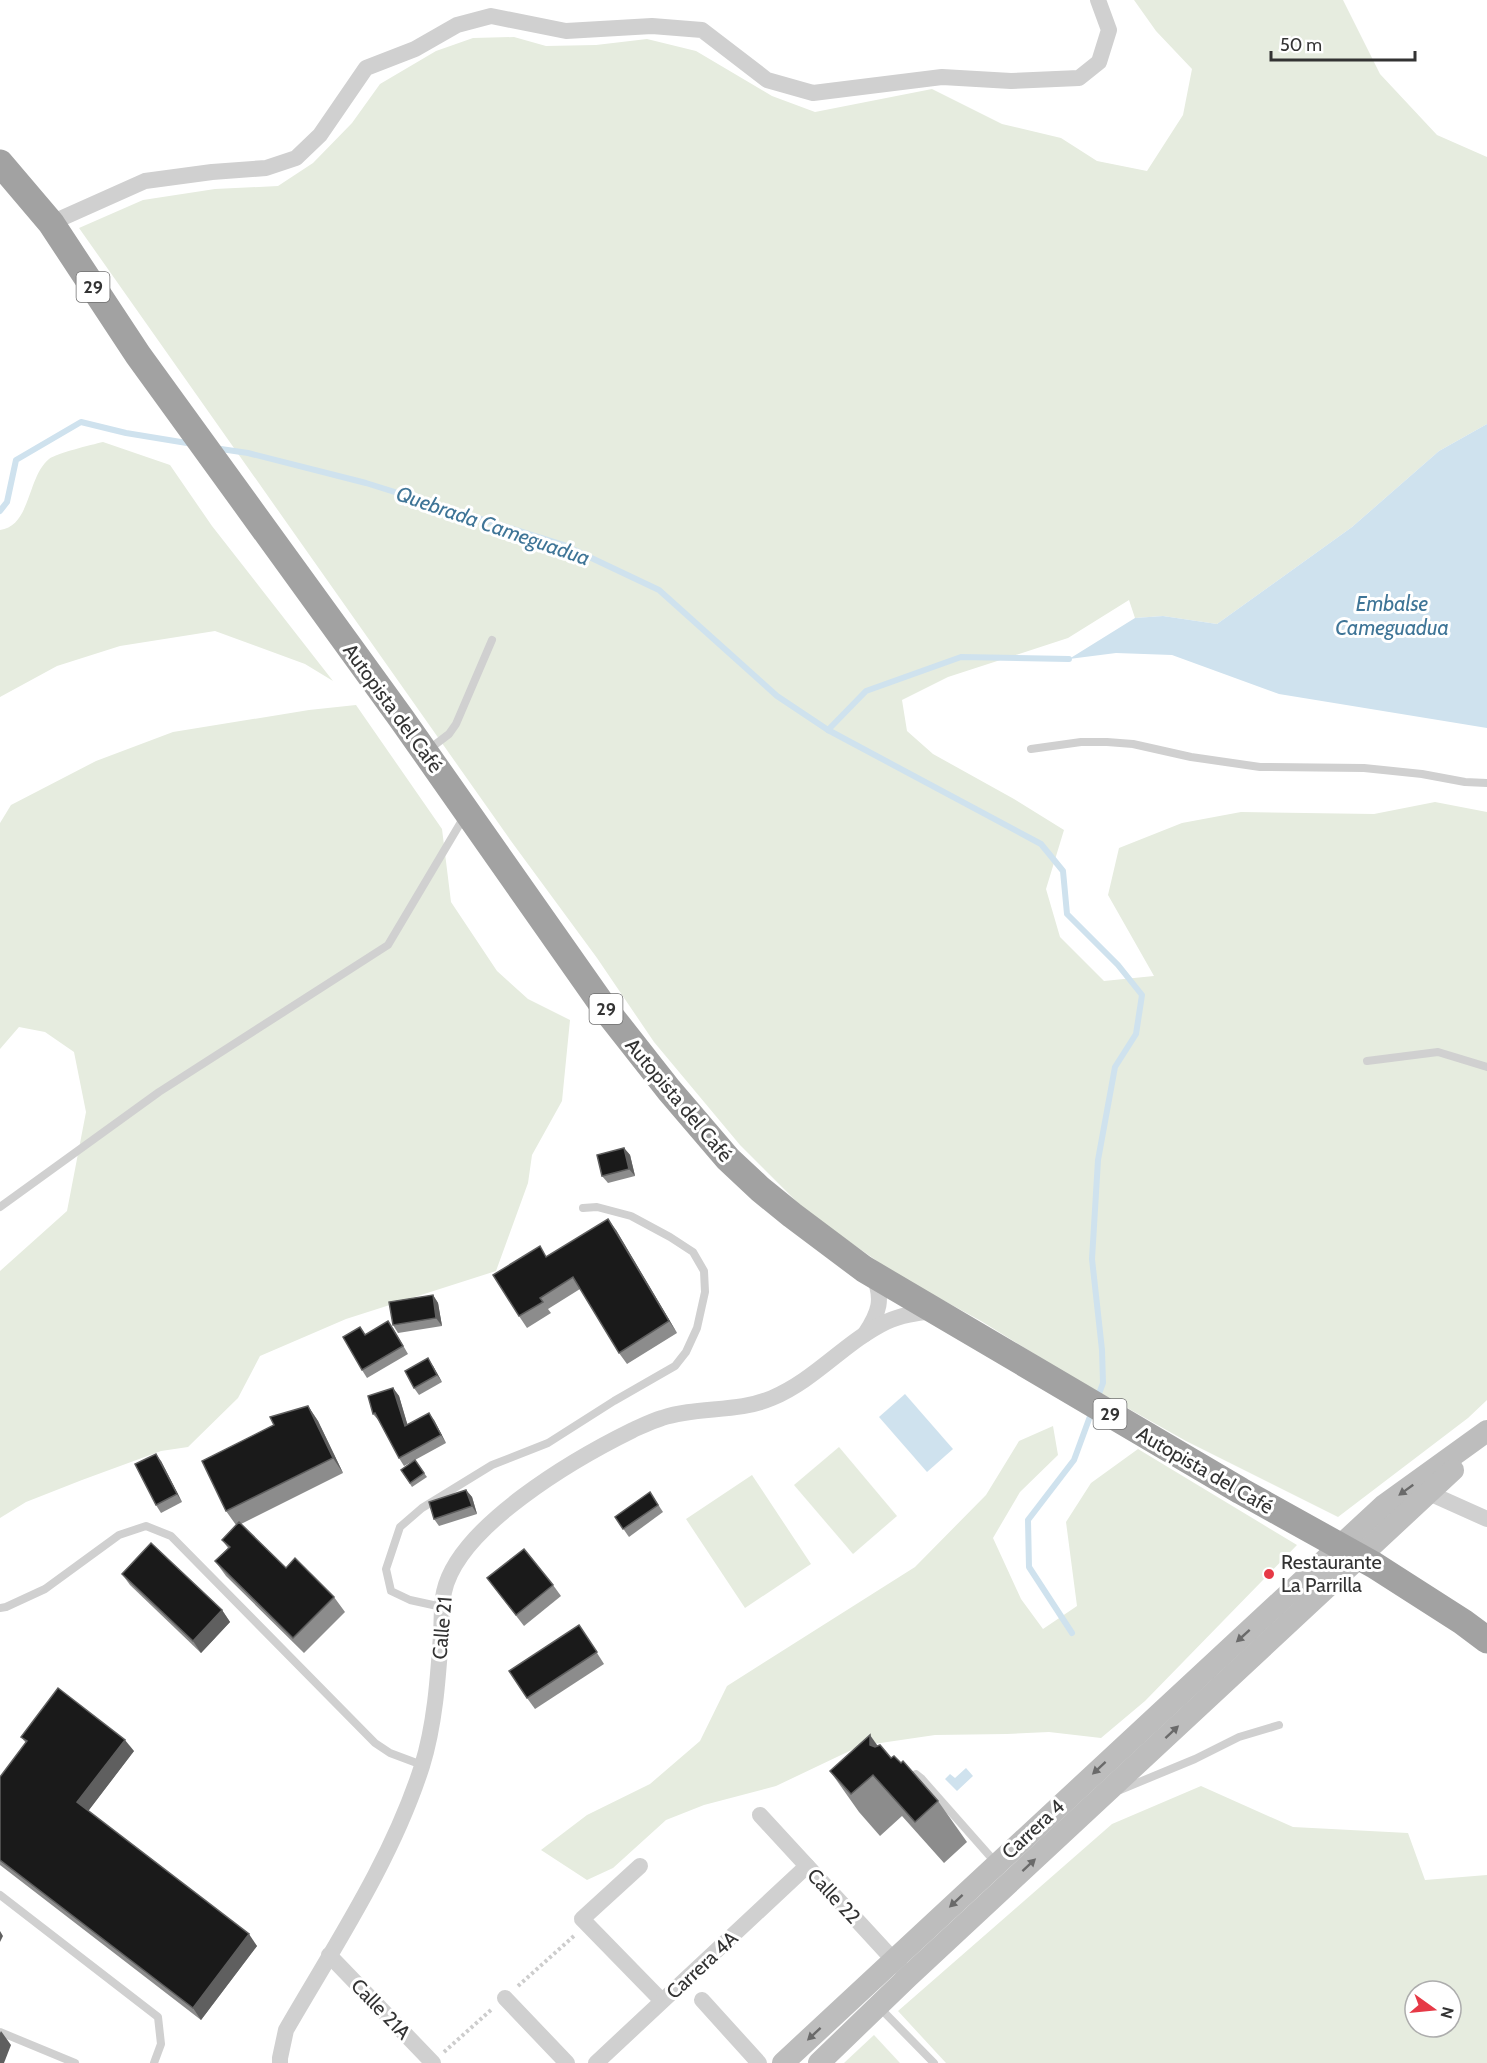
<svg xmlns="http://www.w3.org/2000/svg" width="1487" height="2063" font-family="Cabin,sans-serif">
  <rect width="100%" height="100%" fill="#fff"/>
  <g fill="#e6ecdf" fill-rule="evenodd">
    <path d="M1134,0H1343L1380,74L1437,135L1487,157V424L1439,451L1352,527L1217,624L1163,616L1135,618L1129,600L1068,638L948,677L902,700L907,731L933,754L1014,799L1064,830L1046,889L1060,937L1104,981L1154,976L1108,895L1119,848L1182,823L1241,812L1374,814L1435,802L1487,812V1400L1468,1418L1338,1517L1186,1441L1067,1374L981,1321L897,1275L807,1212L740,1145L654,1042L597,958L511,841L79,228L143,200L215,189L278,186L313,163L352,123L380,84L436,51L473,38L514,37L546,46L596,45L647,39L696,51L772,96L815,112L932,89L1002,124L1061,138L1097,161L1147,171L1183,115L1192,69L1156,31Z"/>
    <path d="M103,442L170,465L212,526L333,681L305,664L215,631L120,646L57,666L0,697V530C31,526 27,477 49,459C57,453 91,445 103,442Z"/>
    <path d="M356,705L442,829L451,902L497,971L528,999L570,1020L562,1101L532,1155L528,1183L496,1271L346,1319L260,1356L238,1398L188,1447L161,1451L82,1480L26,1502L0,1518V1271L67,1211L86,1112L74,1052L45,1032L19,1027L0,1049V823L11,805L96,761L173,732L309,710Z"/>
    <path d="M1053,1426L1058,1455L1020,1492L993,1538L1021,1599L1043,1629L1077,1606L1066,1522L1091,1483L1138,1449L1297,1545L1145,1701L1101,1738L1049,1732L1007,1734L935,1735L860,1746L776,1786L704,1805L666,1820L613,1868L587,1880L541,1850L587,1815L650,1784L700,1741L727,1686L915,1567L986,1495L1019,1441Z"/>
    <path d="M839,1447L897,1516L853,1554L794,1485Z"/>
    <path d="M752,1475L811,1564L745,1608L686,1519Z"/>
    <path d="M1201,1786L1293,1827L1408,1833L1425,1880L1487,1875V2063H946L898,2011L1112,1824ZM1415,1991H1451V2027H1415Z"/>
    <path d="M874,2035L900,2063H844Z"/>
  </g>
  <g fill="#cfe2ee">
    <path d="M1487,424V728L1279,694L1172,655L1116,653L1069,659L1135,618L1163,616L1217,624L1352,527L1439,451Z"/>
    <path d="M905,1394L953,1449L927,1472L879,1417Z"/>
    <path d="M966,1768L973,1776L957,1791L945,1779L950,1774L955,1778Z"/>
  </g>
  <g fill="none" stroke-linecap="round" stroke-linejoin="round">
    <g stroke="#cfe2ee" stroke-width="6">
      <path d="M214,448L248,453L366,483L564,545L659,590L777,696L828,730L1041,844L1063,871L1067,914L1118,965L1142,995L1136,1034L1115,1067L1098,1160L1092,1259L1102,1350L1103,1383L1097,1399"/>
      <path d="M0,511L7,502L16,460L81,422L126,433L193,444"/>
      <path d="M828,730L866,691L961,657L1069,659"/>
      <path d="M1072,1633L1029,1567L1028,1520L1074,1460L1092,1411"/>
    </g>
    <g stroke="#cdcdcd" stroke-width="4" stroke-dasharray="3 3" stroke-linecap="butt">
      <path d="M518,1986L575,1935"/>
      <path d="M444,2052L492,2009"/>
    </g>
    <g stroke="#d0d0d0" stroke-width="8">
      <path d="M1031,749L1081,742H1107L1133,744L1191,757L1260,767L1364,768L1422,774L1465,782L1487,783"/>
      <path d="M428,750L449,734L456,724L492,640"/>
      <path d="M1367,1061L1438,1052L1487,1067"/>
      <path d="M0,1207L159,1092L388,945L464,817"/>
      <path d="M442,1607L410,1600L391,1591L386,1569L400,1527L422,1508L492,1465L548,1443L614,1401L675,1366L686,1352L697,1328L705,1292L704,1271L693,1252L670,1237L631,1216L597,1207L583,1208"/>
      <path d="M0,1608L6,1607L45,1589L119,1535L146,1526L171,1536L375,1743L390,1753L422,1765"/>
      <path d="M906,1780L916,1774L921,1778L996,1863"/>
      <path d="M1120,1790L1195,1759L1239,1737L1279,1725"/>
      <path d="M0,1895L158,2017L161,2044L154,2063"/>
      <path d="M879,2007L934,2063"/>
      <path d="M0,2032L75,2063"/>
    </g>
    <g stroke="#d0d0d0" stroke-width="16">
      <path d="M51,223L145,181L212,172L266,168L296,158L320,135L366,68L415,49L457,25L491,16L566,31L652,26L702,30L767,80L813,93L942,77L1011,81L1079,78L1099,62L1109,30L1098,0"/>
      <path d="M865,1334C879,1313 884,1299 873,1275"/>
      <path d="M1429,1493L1487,1519"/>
      <path d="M760,1815L900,1967"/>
      <path d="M640,1866L582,1919L662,2001"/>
      <path d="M329,1955L433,2063"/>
      <path d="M505,1998L567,2063"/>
      <path d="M702,2000L759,2063"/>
      <path d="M280,2063V2058L286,2030C335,1945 392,1860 422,1766C435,1724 438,1678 441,1635C442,1621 441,1606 444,1592C458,1526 576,1458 633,1430C642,1426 652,1421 662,1418C698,1406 737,1413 772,1398C815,1380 845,1342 886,1322C901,1315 917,1313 933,1311"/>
      <path d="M596,2063L807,1866"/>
    </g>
    <g stroke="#bdbdbd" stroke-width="22">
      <path d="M783,2063L1383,1506L1487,1431"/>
      <path d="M819,2063L908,1977L1453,1470"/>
    </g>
    <path stroke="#a2a2a2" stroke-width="27" d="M0,163L51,223L138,355L401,718L606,1010L669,1090L728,1159L760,1189L792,1215L864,1269L1241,1491L1374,1565L1463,1622L1487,1640"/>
  </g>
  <g fill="#8c8c8c">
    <path d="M624,1148L630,1155L635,1176L608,1183L602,1176Z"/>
    <path d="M616,1230L677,1333L627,1364L619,1353L580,1289L548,1309L551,1313L527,1328L519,1316L547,1256Z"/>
    <path d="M433,1295L438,1303L442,1326L398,1333L393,1325Z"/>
    <path d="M360,1327L365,1334L393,1328L408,1354L367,1378L362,1370Z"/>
    <path d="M433,1366L442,1382L419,1395L414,1388Z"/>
    <path d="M393,1388L399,1396L407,1424L434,1420L446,1443L404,1466L399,1458L379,1421L373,1414Z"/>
    <path d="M308,1406L318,1421L343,1473L241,1524L286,1568L334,1597L345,1612L304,1653L226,1576L215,1561L228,1548L222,1540L236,1525L226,1511L274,1425Z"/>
    <path d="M415,1460L427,1477L412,1487L401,1470Z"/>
    <path d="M161,1461L182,1502L161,1513L156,1505Z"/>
    <path d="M466,1490L472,1497L477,1514L439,1526L434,1519Z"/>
    <path d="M650,1492L663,1512L629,1537L615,1517Z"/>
    <path d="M122,1574L222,1610L230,1622L201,1653L130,1585Z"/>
    <path d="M487,1578L553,1585L561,1596L524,1626Z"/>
    <path d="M587,1637L604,1664L535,1709L527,1698Z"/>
    <path d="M21,1737L134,1751L88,1811L257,1946L201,2020L0,1865V1777L26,1743Z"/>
    <path d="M878,1746L938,1801L967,1842L944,1863L902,1816L880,1836L859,1812L830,1771Z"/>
  </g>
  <g fill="#5f5f5f">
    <path d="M624,1148L630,1155L635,1176L629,1169Z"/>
    <path d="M608,1219L616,1230L677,1333L669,1321Z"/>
    <path d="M433,1295L438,1303L442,1326L436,1318Z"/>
    <path d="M428,1358L433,1366L442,1382L437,1375Z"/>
    <path d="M393,1388L399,1396L410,1433L405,1426Z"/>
    <path d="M308,1406L318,1421L343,1473L333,1458Z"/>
    <path d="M429,1413L434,1420L446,1443L441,1435Z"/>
    <path d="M156,1454L161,1461L182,1502L177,1494Z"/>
    <path d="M466,1490L472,1497L477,1514L472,1506Z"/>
    <path d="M222,1610L230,1622L201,1653L193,1641Z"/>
    <path d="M870,1735L899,1776L870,1745Z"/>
    <path d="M125,1740L134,1751L86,1814L77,1802Z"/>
    <path d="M0,1931L3,1936L0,1942Z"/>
    <path d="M249,1934L257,1946L201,2020L193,2008Z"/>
    <path d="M1,2031L11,2045L4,2063H0V2033Z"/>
  </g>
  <g fill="#1a1a1a" stroke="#5f5f5f" stroke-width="1.5">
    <path d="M624,1148L629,1169L602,1176L597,1155Z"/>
    <path d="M608,1219L669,1321L619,1353L573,1277L540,1298L543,1302L519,1316L493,1275L540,1246L546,1257Z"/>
    <path d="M433,1295L436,1318L393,1325L389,1302Z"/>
    <path d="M388,1321L403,1346L362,1370L343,1337L360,1327L365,1335Z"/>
    <path d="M428,1358L437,1375L414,1388L405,1371Z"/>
    <path d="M393,1388L405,1426L429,1413L441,1435L399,1458L375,1413L373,1414L368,1396Z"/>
    <path d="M308,1406L333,1458L226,1511L202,1461L274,1425L270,1417Z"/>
    <path d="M156,1454L177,1494L156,1505L135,1464Z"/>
    <path d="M415,1460L424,1473L410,1483L401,1470Z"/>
    <path d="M466,1490L472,1506L434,1519L429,1502Z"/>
    <path d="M650,1492L658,1505L623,1529L615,1517Z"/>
    <path d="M239,1522L286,1568L295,1558L334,1597L293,1638L215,1561L230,1547L222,1540Z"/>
    <path d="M151,1543L222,1610L193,1641L122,1574Z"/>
    <path d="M524,1549L553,1585L516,1615L487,1578Z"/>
    <path d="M579,1625L597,1652L527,1698L509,1671Z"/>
    <path d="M58,1688L125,1740L77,1802L249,1934L193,2008L0,1860V1777L27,1741L21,1737Z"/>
    <path d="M870,1735V1745L875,1747L880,1745L891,1758L894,1756L901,1763L903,1761L938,1801L915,1822L873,1775L851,1794L830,1771Z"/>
  </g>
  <defs><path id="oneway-solid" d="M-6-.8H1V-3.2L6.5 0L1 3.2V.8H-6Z" transform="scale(1.5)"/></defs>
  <g fill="#6a6a6a">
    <use href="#oneway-solid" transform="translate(1406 1490) rotate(144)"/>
    <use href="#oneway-solid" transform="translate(1243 1636) rotate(138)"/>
    <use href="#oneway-solid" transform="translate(1172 1732) rotate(-43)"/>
    <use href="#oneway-solid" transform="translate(1099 1768) rotate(137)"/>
    <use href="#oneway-solid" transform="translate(1029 1865) rotate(-43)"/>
    <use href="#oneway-solid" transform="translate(956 1901) rotate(137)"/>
    <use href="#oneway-solid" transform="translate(814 2034) rotate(137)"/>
  </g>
  <circle fill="#e63946" stroke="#fff" stroke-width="2" cx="1269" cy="1574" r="6"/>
  <g text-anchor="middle" stroke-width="6" stroke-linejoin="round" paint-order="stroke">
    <g fill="#fff" stroke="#707070" stroke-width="1.5">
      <rect x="76.5" y="272" width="33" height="30" rx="4.5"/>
      <rect x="589.5" y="994" width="33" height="30" rx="4.5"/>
      <rect x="1093.5" y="1399" width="33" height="30" rx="4.5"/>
    </g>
    <g font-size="18" font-weight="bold" fill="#333">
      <text x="93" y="293">29</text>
      <text x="606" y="1015">29</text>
      <text x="1110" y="1420">29</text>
    </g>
    <g font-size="20" fill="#333" stroke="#fff">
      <text transform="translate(393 708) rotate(54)" y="7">Autopista del Café</text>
      <text transform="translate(679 1100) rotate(50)" y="7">Autopista del Café</text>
      <text transform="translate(1205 1470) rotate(30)" y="7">Autopista del Café</text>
      <text transform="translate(442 1628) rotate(-85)" y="7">Calle 21</text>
      <text transform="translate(1033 1829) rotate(-43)" y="7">Carrera 4</text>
      <text transform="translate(834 1896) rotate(47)" y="7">Calle 22</text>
      <text transform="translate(702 1965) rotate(-43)" y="7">Carrera 4A</text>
      <text transform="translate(381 2009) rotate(46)" y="7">Calle 21A</text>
    </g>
    <g font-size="20" fill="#333" stroke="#fff" text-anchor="start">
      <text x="1281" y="1569">Restaurante<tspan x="1281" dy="23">La Parrilla</tspan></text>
    </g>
    <g font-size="21" font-style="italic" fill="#3f7597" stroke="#fff">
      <text transform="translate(493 526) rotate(19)" y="7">Quebrada Cameguadua</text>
      <text x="1392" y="611">Embalse<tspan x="1392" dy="24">Cameguadua</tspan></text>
    </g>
  </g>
  <g transform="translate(1433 2009) rotate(105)"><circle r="28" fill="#ffffff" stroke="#adadad" stroke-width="1.5"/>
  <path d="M0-4.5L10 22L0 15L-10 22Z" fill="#e63946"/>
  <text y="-9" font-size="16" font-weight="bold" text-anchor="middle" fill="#333333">N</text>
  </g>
  <path d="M1271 51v9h144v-9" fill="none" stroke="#333333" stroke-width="3"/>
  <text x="1280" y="51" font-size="18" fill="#333333" stroke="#ffffff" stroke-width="4.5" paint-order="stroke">50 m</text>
</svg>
